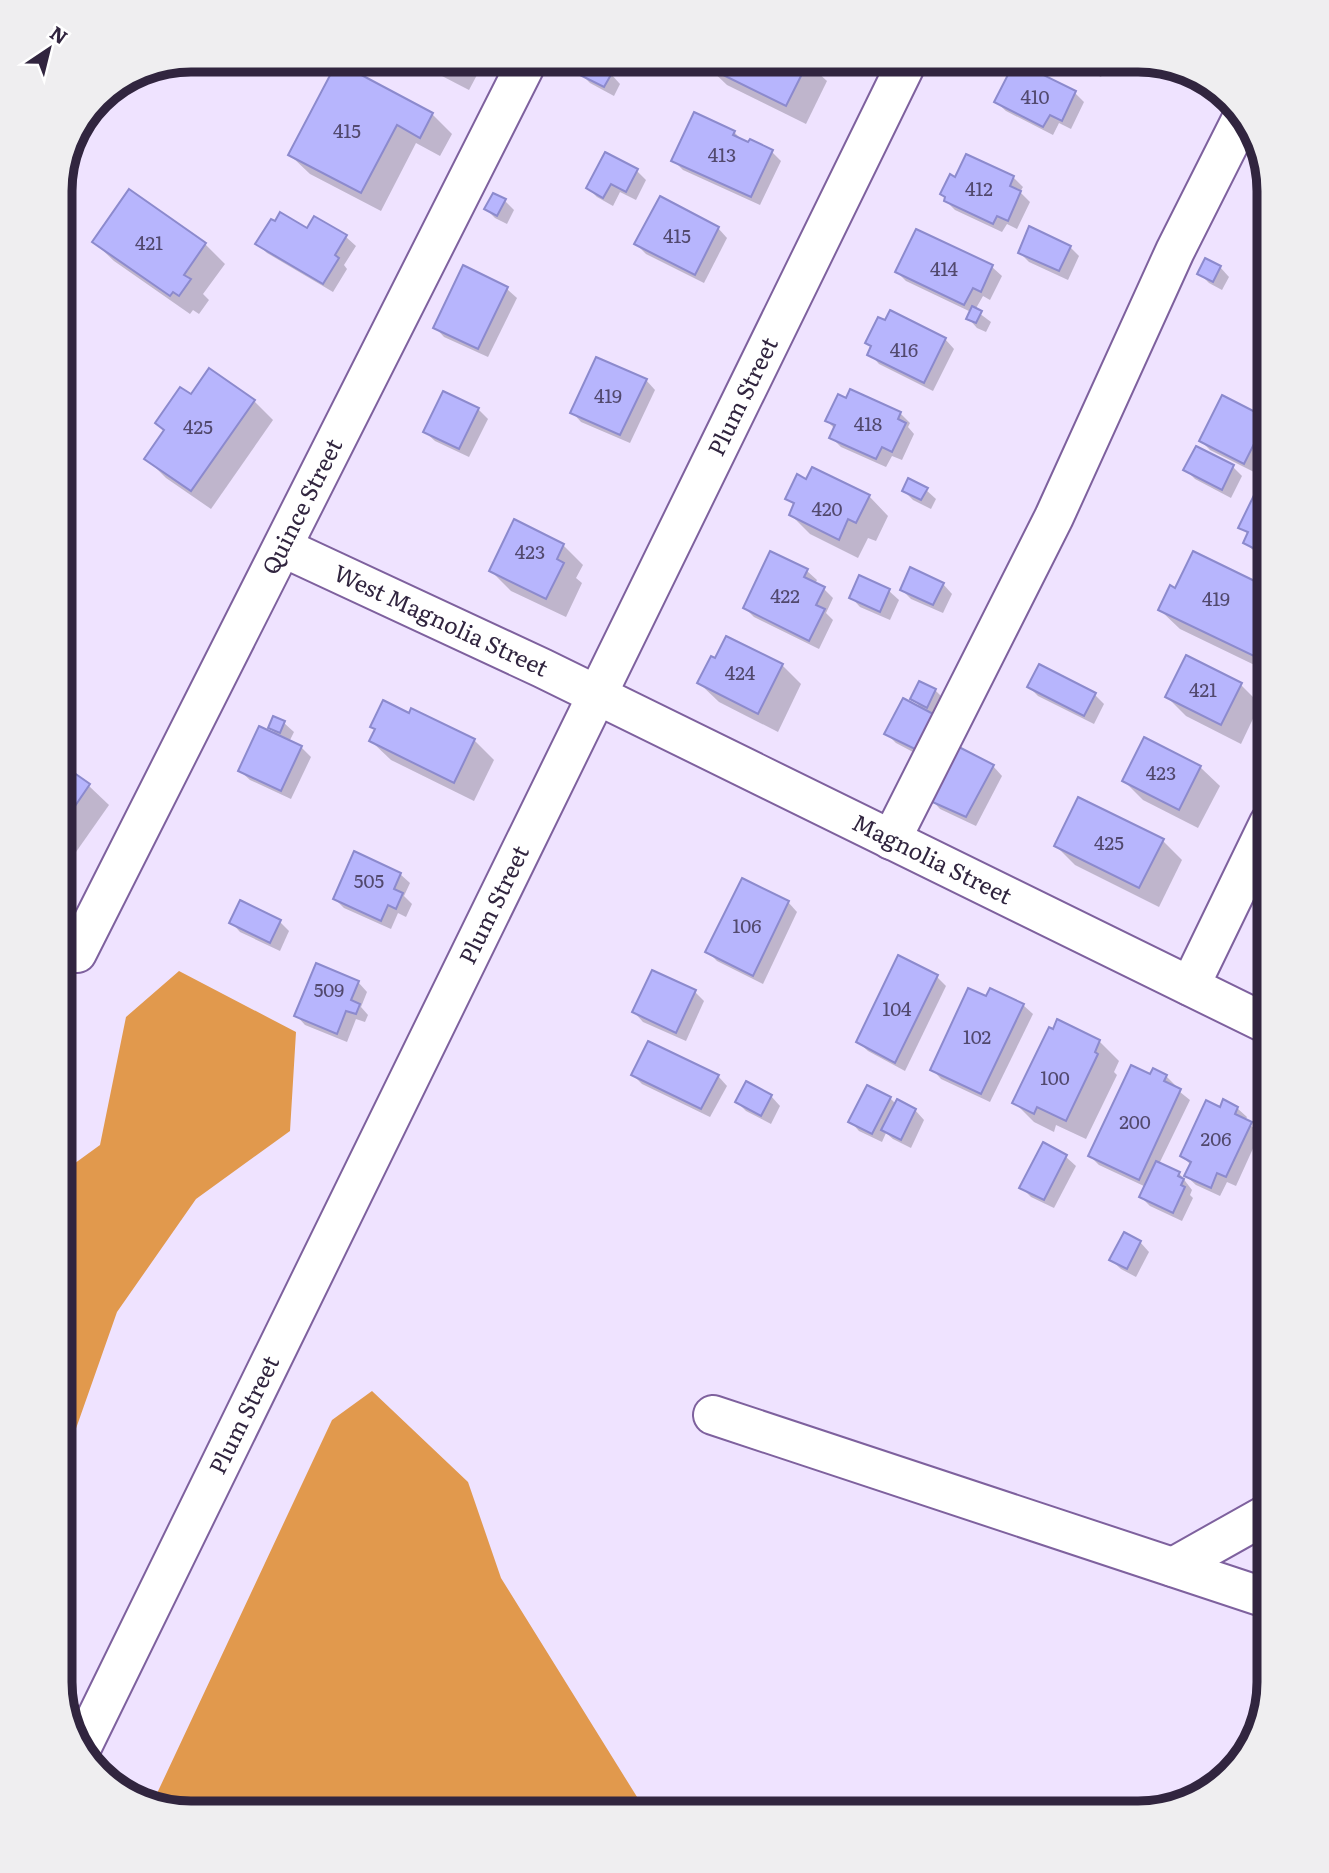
<svg xmlns="http://www.w3.org/2000/svg" width="1329" height="1873" font-family="Literata,serif">
  <rect width="100%" height="100%" fill="#efe3ff"/>
  <g fill="#e1994d">
    <path d="M179,971L296,1032L290,1131L196,1199L117,1312L60,1474V1174L100,1145L126,1017Z"/>
    <path d="M372,1391L468,1482L501,1578L647,1813H182L152,1804L332,1420Z"/>
  </g>
  <g fill="#0003">
    <path d="M411,60H485L469,90Z"/>
    <path d="M710,60H804L827,81L806,124L727,85L707,66Z"/>
    <path d="M1066,60H1110L1101,77Z"/>
    <path d="M581,74H611L620,84L614,96L590,83Z"/>
    <path d="M1075,93L1084,102L1071,129L1059,123L1053,135L1006,111L996,102Z"/>
    <path d="M432,114L452,134L440,156L416,143L381,211L310,174L290,155Z"/>
    <path d="M734,132L743,141L771,151L781,161L760,205L683,170L673,160Z"/>
    <path d="M606,154L637,171L646,180L636,200L620,192L613,206L597,197L588,188Z"/>
    <path d="M1013,177L1023,187L1020,192L1030,202L1017,229L1007,224L1002,232L955,210L946,201L956,179Z"/>
    <path d="M130,192L205,244L225,264L203,294L209,300L199,314L193,310L190,314L114,261L94,242Z"/>
    <path d="M505,201L514,210L507,224L495,218L486,209Z"/>
    <path d="M314,218L346,237L356,246L344,265L347,269L333,292L267,253L258,244L307,230Z"/>
    <path d="M718,228L727,238L704,283L646,254L636,244Z"/>
    <path d="M917,231L992,267L1002,276L990,300L983,296L975,310L991,322L986,332L977,328L968,318L971,312L906,281L897,272Z"/>
    <path d="M1070,247L1079,256L1068,280L1029,262L1020,253Z"/>
    <path d="M1220,267L1229,277L1222,290L1209,283L1200,274Z"/>
    <path d="M464,268L507,289L517,298L488,357L444,337L435,327Z"/>
    <path d="M945,339L954,349L933,391L879,364L870,354L872,348L867,343Z"/>
    <path d="M646,380L655,390L630,443L581,422L572,412Z"/>
    <path d="M191,397L254,401L273,420L211,509L166,478L146,458Z"/>
    <path d="M478,409L488,419L469,457L435,441L425,432Z"/>
    <path d="M900,413L910,423L908,427L914,434L902,460L892,456L886,467L841,447L831,437L835,429L827,421Z"/>
    <path d="M1266,420L1269,423V441L1254,472L1210,450L1201,441Z"/>
    <path d="M1233,467L1242,476L1231,498L1195,479L1186,470Z"/>
    <path d="M807,481L869,496L888,516L876,541L868,538L858,558L810,534L791,515L795,506L787,498Z"/>
    <path d="M926,490L936,499L931,509L913,500L904,491Z"/>
    <path d="M1258,491L1269,496V564L1245,543L1249,535L1240,527Z"/>
    <path d="M563,545L583,565L576,578L582,583L566,617L511,591L491,571Z"/>
    <path d="M1194,553L1269,590V672L1180,629L1160,610L1176,591Z"/>
    <path d="M771,554L807,571L817,580L815,584L824,589L833,598L826,613L833,620L819,649L754,617L745,608Z"/>
    <path d="M860,578L889,591L899,600L890,620L860,607L851,597Z"/>
    <path d="M943,584L952,594L943,613L911,599L902,590Z"/>
    <path d="M782,665L801,684L778,732L719,702L699,683Z"/>
    <path d="M1241,685L1260,704L1241,744L1186,716L1167,697Z"/>
    <path d="M1029,687L1095,695L1104,704L1094,724L1038,696Z"/>
    <path d="M935,690L945,700L928,760L896,743L886,733L922,708L912,699Z"/>
    <path d="M284,723L294,732L289,742L301,747L311,757L291,799L250,780L240,771L278,736L270,728Z"/>
    <path d="M474,740L494,760L474,801L391,760L371,741Z"/>
    <path d="M60,765L89,786L109,805L76,852L60,841Z"/>
    <path d="M993,766L1002,776L976,826L940,809L931,799Z"/>
    <path d="M1200,767L1220,786L1198,828L1143,800L1124,781Z"/>
    <path d="M1163,841L1182,860L1159,907L1075,865L1056,846Z"/>
    <path d="M400,874L410,883L404,896L412,904L406,917L398,913L391,929L344,908L335,899Z"/>
    <path d="M788,902L797,912L763,984L717,961L708,952Z"/>
    <path d="M231,922H280L289,931L280,951L240,932Z"/>
    <path d="M937,977L946,986L905,1071L868,1051L858,1042Z"/>
    <path d="M358,982L367,992L361,1007L368,1015L365,1022L356,1019L347,1042L305,1025L296,1015Z"/>
    <path d="M695,992L704,1001L686,1041L643,1022L634,1012Z"/>
    <path d="M987,999L1023,1005L1033,1014L990,1102L941,1079L932,1069Z"/>
    <path d="M1099,1041L1119,1061L1114,1072L1117,1075L1086,1139L1056,1125L1054,1132L1034,1122L1015,1103Z"/>
    <path d="M633,1075L718,1076L727,1086L710,1117L642,1084Z"/>
    <path d="M1166,1076L1176,1086L1175,1088L1190,1100L1159,1164L1179,1173L1192,1190L1190,1195L1193,1198L1182,1221L1150,1206L1141,1197L1146,1187L1099,1165L1090,1156L1151,1077Z"/>
    <path d="M771,1096L780,1106L771,1124L746,1111L737,1102Z"/>
    <path d="M890,1098L896,1104L915,1110L924,1120L911,1148L893,1139L886,1133L882,1142L859,1131L850,1121Z"/>
    <path d="M1237,1108L1247,1117L1245,1121L1260,1133L1236,1186L1227,1182L1220,1196L1196,1185L1186,1176L1191,1165L1182,1156L1220,1109Z"/>
    <path d="M1044,1145L1066,1157L1076,1166L1054,1208L1031,1197L1021,1187Z"/>
    <path d="M1140,1242L1149,1252L1136,1277L1121,1269L1111,1260Z"/>
  </g>
  <g fill="#b7b5fd" stroke="#8c8acd" stroke-width="2">
    <path d="M427,60H456L450,72Z"/>
    <path d="M586,60L612,73L604,87L578,74Z"/>
    <path d="M709,60H809L786,106L705,66Z"/>
    <path d="M1015,61L1076,91L1062,121L1050,115L1043,127L994,102Z"/>
    <path d="M337,62L433,113L420,138L397,125L361,193L288,155Z"/>
    <path d="M694,112L735,131L733,135L748,142L750,139L773,150L751,197L671,161Z"/>
    <path d="M605,152L638,169L626,192L611,184L603,198L586,188Z"/>
    <path d="M966,154L1014,176L1010,186L1021,191L1008,221L997,216L993,224L944,201L945,197L940,194L950,174L955,177Z"/>
    <path d="M129,189L206,243L184,275L191,279L179,296L173,292L170,296L92,242Z"/>
    <path d="M493,193L506,199L497,216L484,209Z"/>
    <path d="M660,196L719,227L695,275L634,244Z"/>
    <path d="M280,212L307,228L314,216L347,235L335,255L339,258L323,284L255,244L271,219L275,221Z"/>
    <path d="M1029,226L1071,246L1059,271L1018,253Z"/>
    <path d="M916,229L993,265L981,292L973,288L964,305L895,272Z"/>
    <path d="M1205,258L1221,266L1213,282L1197,274Z"/>
    <path d="M463,265L508,287L478,349L433,328Z"/>
    <path d="M972,306L982,311L976,323L966,319Z"/>
    <path d="M890,310L946,338L924,383L867,355L871,346L865,343L878,317L885,320Z"/>
    <path d="M596,357L647,379L620,435L570,413Z"/>
    <path d="M209,368L255,400L191,491L144,459L164,430L155,423L180,387L191,394Z"/>
    <path d="M850,389L901,412L898,419L906,423L892,452L882,447L876,459L829,438L835,425L825,421L838,394L846,398Z"/>
    <path d="M443,391L479,408L459,449L423,432Z"/>
    <path d="M1222,395L1267,418L1244,464L1199,441Z"/>
    <path d="M1196,446L1234,465L1222,490L1183,470Z"/>
    <path d="M812,467L870,495L856,523L848,519L839,540L789,515L794,503L785,499L797,474L806,479Z"/>
    <path d="M908,478L928,488L921,500L902,491Z"/>
    <path d="M1257,489L1269,494V556L1243,543L1248,532L1238,528Z"/>
    <path d="M514,519L564,544L557,559L564,563L546,599L489,571Z"/>
    <path d="M770,551L808,569L804,577L825,587L816,605L825,609L809,641L743,608Z"/>
    <path d="M1193,551L1269,588V629L1256,657L1158,610L1170,585L1175,588Z"/>
    <path d="M910,567L944,583L933,605L900,590Z"/>
    <path d="M859,575L890,589L880,612L849,598Z"/>
    <path d="M726,636L783,664L758,714L697,683L711,656L715,658Z"/>
    <path d="M1186,655L1242,683L1221,725L1165,697Z"/>
    <path d="M1039,664L1096,693L1084,716L1027,687Z"/>
    <path d="M919,681L936,689L927,708L910,699Z"/>
    <path d="M903,698L937,716L919,751L884,734Z"/>
    <path d="M383,700L409,713L411,708L475,739L454,783L369,741L375,729L370,727Z"/>
    <path d="M273,716L285,721L280,733L268,728Z"/>
    <path d="M259,726L302,746L281,791L238,771Z"/>
    <path d="M1144,737L1201,766L1179,810L1122,781Z"/>
    <path d="M955,745L994,765L966,817L928,800Z"/>
    <path d="M60,763L90,784L60,828Z"/>
    <path d="M1078,797L1164,839L1139,888L1054,846Z"/>
    <path d="M354,851L401,873L394,889L403,893L396,909L388,905L381,921L333,899Z"/>
    <path d="M742,878L789,901L753,976L705,952Z"/>
    <path d="M240,900L281,920L270,943L229,923Z"/>
    <path d="M898,955L938,975L895,1063L856,1042Z"/>
    <path d="M316,963L359,981L351,1000L360,1004L356,1014L346,1011L337,1034L294,1016Z"/>
    <path d="M652,970L696,990L676,1033L632,1012Z"/>
    <path d="M968,988L986,996L990,988L1024,1004L981,1094L930,1070Z"/>
    <path d="M1057,1019L1100,1040L1095,1052L1098,1054L1066,1121L1037,1107L1034,1114L1012,1103L1049,1027L1053,1029Z"/>
    <path d="M648,1041L719,1075L701,1109L631,1075Z"/>
    <path d="M1131,1065L1150,1074L1153,1068L1167,1075L1164,1081L1181,1089L1139,1180L1088,1156Z"/>
    <path d="M746,1081L772,1095L761,1116L735,1102Z"/>
    <path d="M867,1085L891,1097L872,1134L848,1122Z"/>
    <path d="M897,1099L916,1109L901,1140L881,1130Z"/>
    <path d="M1223,1099L1238,1107L1235,1114L1252,1122L1226,1177L1217,1173L1211,1188L1184,1176L1191,1162L1180,1156L1206,1100L1220,1107Z"/>
    <path d="M1043,1142L1067,1155L1044,1200L1019,1188Z"/>
    <path d="M1156,1161L1180,1172L1178,1176L1184,1179L1181,1185L1185,1187L1173,1213L1139,1197Z"/>
    <path d="M1124,1232L1141,1241L1127,1269L1109,1260Z"/>
  </g>
  <g fill="none" stroke-linecap="round" stroke-linejoin="round">
    <defs>
      <g id="minor">
        <path id="s1" d="M284,548L542,668L1269,1025"/>
        <path d="M891,840L1054,517L1175,251L1243,116"/>
        <path id="s2" d="M77,953L528,60"/>
        <path d="M1190,986L1269,823"/>
        <path d="M713,1415L1269,1599"/>
        <path d="M1173,1567L1269,1513"/>
      </g>
      <g id="major">
        <path id="s3" d="M80,1751L908,60"/>
      </g>
    </defs>
    <use href="#minor" stroke="#7e619e" stroke-width="42"/>
    <use href="#major" stroke="#7e619e" stroke-width="42"/>
    <use href="#minor" stroke="#fff" stroke-width="38"/>
    <use href="#major" stroke="#fff" stroke-width="38"/>
  </g>
  <g text-anchor="middle" stroke-width="5" stroke-linejoin="round" paint-order="stroke">
    <g font-size="19" fill="#52496e">
      <text x="1035" y="104">410</text>
      <text x="347" y="138">415</text>
      <text x="722" y="162">413</text>
      <text x="979" y="196">412</text>
      <text x="677" y="243">415</text>
      <text x="149" y="250">421</text>
      <text x="944" y="276">414</text>
      <text x="904" y="357">416</text>
      <text x="608" y="403">419</text>
      <text x="868" y="431">418</text>
      <text x="198" y="434">425</text>
      <text x="827" y="516">420</text>
      <text x="530" y="559">423</text>
      <text x="785" y="603">422</text>
      <text x="1216" y="606">419</text>
      <text x="740" y="680">424</text>
      <text x="1203" y="697">421</text>
      <text x="1161" y="780">423</text>
      <text x="1109" y="850">425</text>
      <text x="369" y="888">505</text>
      <text x="747" y="933">106</text>
      <text x="329" y="997">509</text>
      <text x="897" y="1016">104</text>
      <text x="977" y="1044">102</text>
      <text x="1055" y="1085">100</text>
      <text x="1135" y="1129">200</text>
      <text x="1216" y="1146">206</text>
    </g>
    <g font-size="23" fill="#31253f" stroke="#fff">
      <text dy="8" stroke="none"><textPath href="#s3" startOffset="1508">Plum Street</textPath></text>
      <text dy="8" stroke="none"><textPath href="#s2" startOffset="500">Quince Street</textPath></text>
      <text dy="8" stroke="none"><textPath href="#s1" startOffset="173">West Magnolia Street</textPath></text>
      <text dy="8" stroke="none"><textPath href="#s1" startOffset="719">Magnolia Street</textPath></text>
      <text dy="8" stroke="none"><textPath href="#s3" startOffset="942">Plum Street</textPath></text>
      <text dy="8" stroke="none"><textPath href="#s3" startOffset="374">Plum Street</textPath></text>
    </g>
  </g>
  <path d="M0 0H1329V1873H0ZM191 72H1138A119 119 0 0 1 1257 191V1682A119 119 0 0 1 1138 1801H191A119 119 0 0 1 72 1682V191A119 119 0 0 1 191 72Z" fill="#efeef0" fill-rule="evenodd"/>
  <path fill="none" stroke="#31253f" stroke-width="9" d="M191 72H1138A119 119 0 0 1 1257 191V1682A119 119 0 0 1 1138 1801H191A119 119 0 0 1 72 1682V191A119 119 0 0 1 191 72Z"/>
  <g transform="translate(49 49) rotate(35)" stroke="#ffffff" stroke-width="5" paint-order="stroke">
  <path d="M0-5L12 26L0 18L-12 26Z" fill="#31253f"/>
  <text y="-10" font-size="19" font-weight="bold" text-anchor="middle" fill="#31253f">N</text>
  </g>
</svg>
